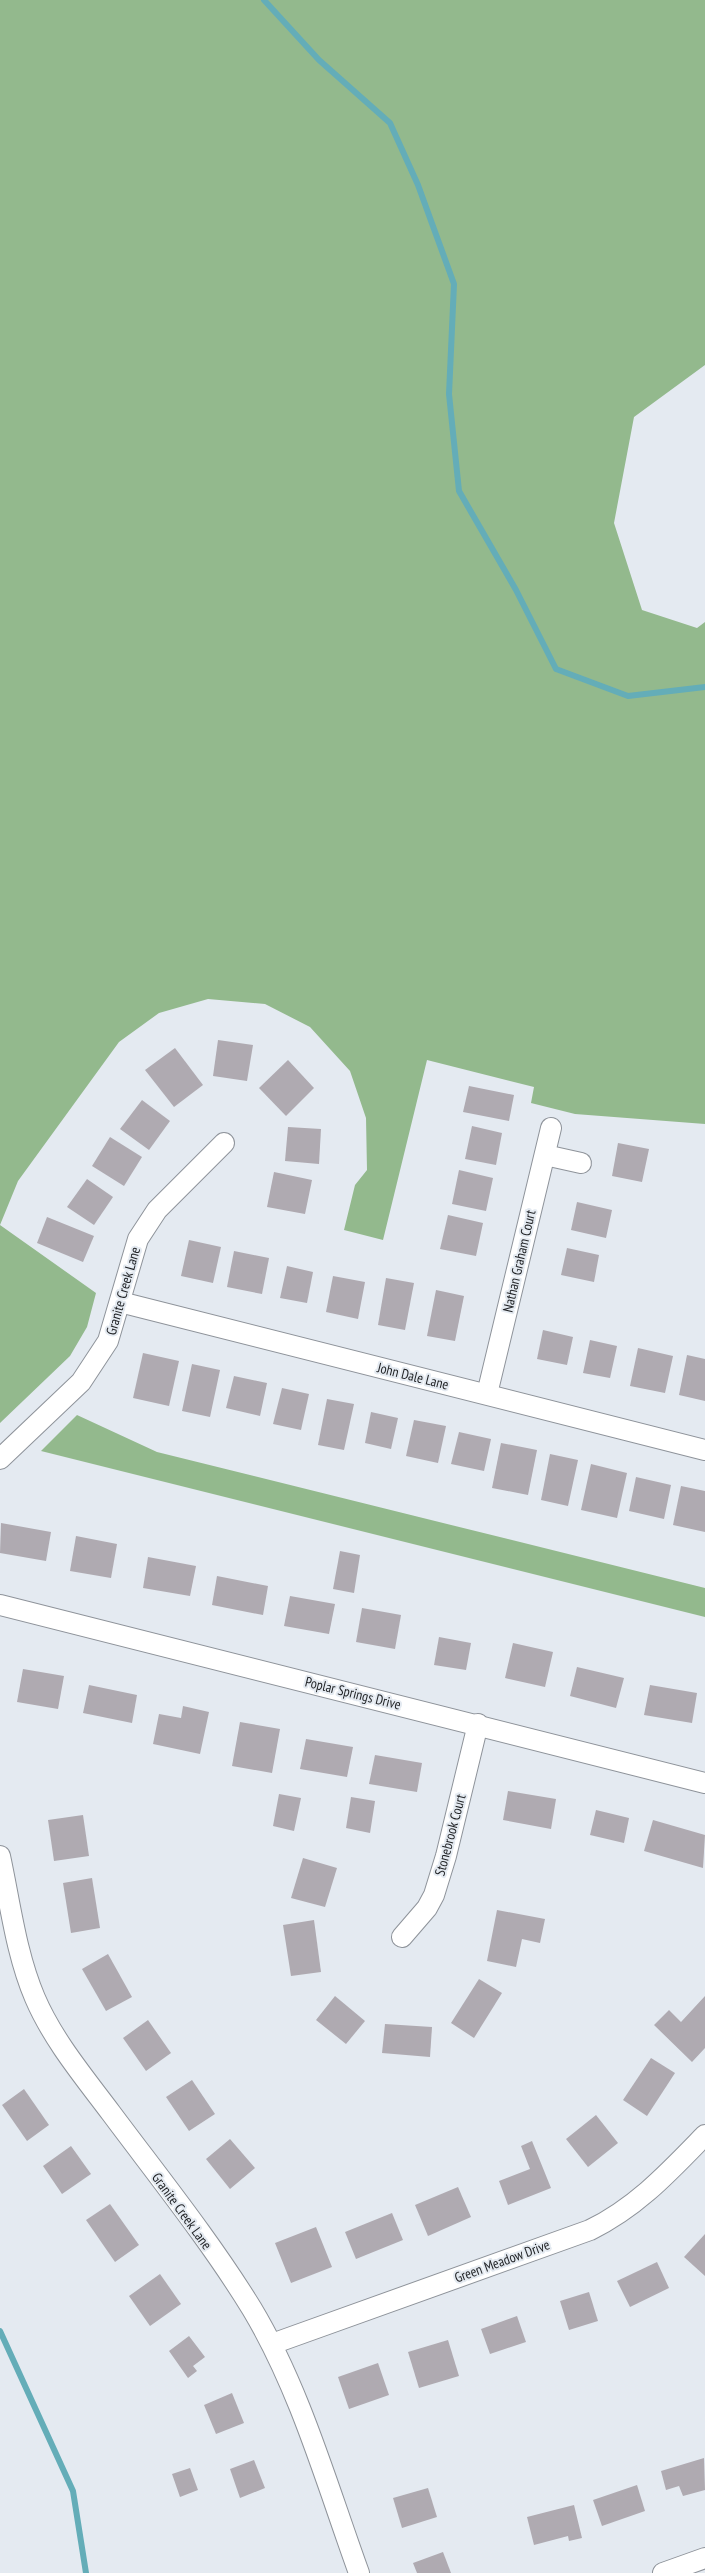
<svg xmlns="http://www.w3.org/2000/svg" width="705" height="2573" font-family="'PT Sans Narrow',sans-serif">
  <rect width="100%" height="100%" fill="#e4eaf1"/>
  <g fill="#93b98d">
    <path d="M0,0H705V365L634,417L614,523L642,610L697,628L705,622V1124L575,1114L531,1103L534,1087L427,1060L383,1240L344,1230L355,1185L367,1170L366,1118L350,1071L310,1027L265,1004L208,999L159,1013L119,1042L18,1181L0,1225L96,1293L87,1327L70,1356L0,1423Z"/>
    <path d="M77,1415L157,1452L705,1588V1617L41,1451Z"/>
  </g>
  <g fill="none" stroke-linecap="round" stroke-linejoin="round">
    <g stroke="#64adb8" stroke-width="6">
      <path d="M264,0L319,60L390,123L418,185L454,284L449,394L459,491L516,590L556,669L628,696L705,687"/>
      <path d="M0,2331L73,2491L86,2573"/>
    </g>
  </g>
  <g fill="#afaab1">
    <path d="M218,1040L253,1045L247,1081L213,1076Z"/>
    <path d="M175,1048L203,1085L174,1107L145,1070Z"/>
    <path d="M288,1060L314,1088L286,1116L259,1088Z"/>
    <path d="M469,1086L514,1095L509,1121L463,1112Z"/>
    <path d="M142,1100L170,1121L149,1150L120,1129Z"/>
    <path d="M472,1126L502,1133L496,1165L465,1159Z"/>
    <path d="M288,1127L321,1129L319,1164L285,1161Z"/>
    <path d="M110,1137L142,1157L124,1186L92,1166Z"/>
    <path d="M618,1143L649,1149L642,1182L612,1176Z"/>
    <path d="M459,1170L493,1178L486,1211L452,1204Z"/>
    <path d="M274,1172L312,1180L305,1214L267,1207Z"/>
    <path d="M87,1179L113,1197L94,1225L67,1207Z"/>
    <path d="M577,1202L612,1210L606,1238L571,1230Z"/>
    <path d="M448,1215L483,1223L476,1256L440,1249Z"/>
    <path d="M47,1217L94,1236L83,1262L37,1243Z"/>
    <path d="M189,1240L221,1247L213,1283L181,1276Z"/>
    <path d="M567,1248L599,1255L594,1282L561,1275Z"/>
    <path d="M234,1251L269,1258L262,1294L227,1287Z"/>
    <path d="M287,1266L313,1272L307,1303L280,1298Z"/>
    <path d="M333,1276L365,1282L358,1319L326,1312Z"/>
    <path d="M386,1278L414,1283L405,1330L378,1325Z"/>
    <path d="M436,1290L464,1296L455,1341L427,1336Z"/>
    <path d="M543,1330L573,1337L567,1365L537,1359Z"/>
    <path d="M590,1340L617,1346L610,1378L583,1373Z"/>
    <path d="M638,1348L673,1356L665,1393L630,1386Z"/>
    <path d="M143,1353L179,1361L169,1406L133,1398Z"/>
    <path d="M687,1355L705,1359V1401L679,1395Z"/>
    <path d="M192,1364L220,1370L210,1417L182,1411Z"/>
    <path d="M234,1376L267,1383L260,1416L226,1408Z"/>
    <path d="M282,1388L309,1394L301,1430L273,1424Z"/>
    <path d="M327,1399L354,1404L344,1450L318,1445Z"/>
    <path d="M371,1412L398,1418L391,1449L365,1443Z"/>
    <path d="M414,1420L446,1426L438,1463L406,1456Z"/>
    <path d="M459,1432L491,1439L484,1471L451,1464Z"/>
    <path d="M501,1443L537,1450L528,1495L492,1488Z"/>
    <path d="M550,1454L578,1460L568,1506L541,1500Z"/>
    <path d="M591,1464L627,1473L617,1518L581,1510Z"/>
    <path d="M636,1477L671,1485L664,1519L629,1511Z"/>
    <path d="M681,1486L705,1491V1532L673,1525Z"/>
    <path d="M1,1523L51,1532L46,1561L0,1553Z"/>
    <path d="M76,1536L117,1544L111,1578L70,1571Z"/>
    <path d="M340,1551L360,1555L354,1593L333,1589Z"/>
    <path d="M148,1557L196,1566L190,1596L143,1588Z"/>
    <path d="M217,1576L268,1586L263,1615L212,1605Z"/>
    <path d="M290,1596L335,1604L329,1634L284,1626Z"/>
    <path d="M362,1608L401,1615L395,1649L356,1642Z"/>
    <path d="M439,1637L471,1643L466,1670L434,1665Z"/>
    <path d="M513,1643L553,1652L545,1687L505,1678Z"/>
    <path d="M577,1667L624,1678L616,1708L570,1696Z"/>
    <path d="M23,1669L64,1676L58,1709L17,1702Z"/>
    <path d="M89,1685L137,1695L132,1723L83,1713Z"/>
    <path d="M650,1685L697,1693L692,1723L644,1715Z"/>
    <path d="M183,1706L209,1712L200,1754L153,1744L159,1714L181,1718Z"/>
    <path d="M240,1722L280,1729L272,1773L232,1766Z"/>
    <path d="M306,1739L353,1747L347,1777L300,1769Z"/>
    <path d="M375,1755L422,1763L417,1792L369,1784Z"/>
    <path d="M508,1791L556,1799L551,1829L503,1820Z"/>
    <path d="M279,1794L301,1798L294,1831L273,1826Z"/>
    <path d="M351,1797L375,1801L370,1833L346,1828Z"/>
    <path d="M596,1810L629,1818L624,1843L590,1835Z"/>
    <path d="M83,1815L89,1856L54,1861L48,1820Z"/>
    <path d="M653,1820L705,1835L703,1868L644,1851Z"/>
    <path d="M303,1858L337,1868L325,1907L291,1898Z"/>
    <path d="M92,1878L100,1928L71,1933L63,1883Z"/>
    <path d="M497,1910L545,1919L540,1943L522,1939L516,1967L487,1961Z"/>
    <path d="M314,1920L321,1972L291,1976L283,1925Z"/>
    <path d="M108,1954L132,1997L106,2011L82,1969Z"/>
    <path d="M479,1979L502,1993L474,2038L451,2023Z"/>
    <path d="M335,1996L365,2021L346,2044L316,2020Z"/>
    <path d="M705,1996V2048L692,2062L654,2025L669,2010L681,2022Z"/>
    <path d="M148,2020L171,2053L146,2071L123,2038Z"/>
    <path d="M385,2024L432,2027L430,2057L382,2053Z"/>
    <path d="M651,2058L675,2073L647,2116L623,2100Z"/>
    <path d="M192,2080L215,2114L189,2131L166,2097Z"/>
    <path d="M24,2089L49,2125L27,2141L2,2105Z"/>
    <path d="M596,2115L618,2143L588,2167L566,2139Z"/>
    <path d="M230,2139L255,2168L230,2189L206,2159Z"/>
    <path d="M532,2141L551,2188L508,2205L499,2181L530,2169L521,2146Z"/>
    <path d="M71,2146L91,2174L62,2194L43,2166Z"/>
    <path d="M458,2187L471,2217L428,2236L415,2205Z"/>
    <path d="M110,2204L139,2245L115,2262L86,2220Z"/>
    <path d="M392,2213L403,2240L356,2259L345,2232Z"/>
    <path d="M316,2227L332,2267L291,2283L275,2243Z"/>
    <path d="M705,2234V2276L684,2257Z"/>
    <path d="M657,2262L669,2288L630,2307L617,2281Z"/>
    <path d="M160,2274L181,2304L150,2326L129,2296Z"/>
    <path d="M589,2292L598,2321L569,2330L560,2301Z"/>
    <path d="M517,2316L526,2342L490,2354L481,2329Z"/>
    <path d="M189,2336L205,2357L193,2366L197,2371L188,2378L169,2351Z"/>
    <path d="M448,2340L459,2376L419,2388L408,2352Z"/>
    <path d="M378,2363L389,2395L349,2409L338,2377Z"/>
    <path d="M232,2393L244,2423L216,2434L204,2405Z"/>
    <path d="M704,2458L705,2490L683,2496L679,2486L666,2490L661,2471Z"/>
    <path d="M254,2460L265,2488L240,2498L230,2469Z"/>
    <path d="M190,2468L198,2490L180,2497L172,2474Z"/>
    <path d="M637,2485L645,2511L602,2526L593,2500Z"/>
    <path d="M428,2488L437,2517L402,2528L393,2498Z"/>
    <path d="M574,2505L582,2538L569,2541L568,2536L534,2545L527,2517Z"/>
    <path d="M443,2552L451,2573H417L413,2563Z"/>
  </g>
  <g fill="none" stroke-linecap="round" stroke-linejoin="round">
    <defs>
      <g id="minor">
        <path d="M545,1155L581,1163"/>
        <path d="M120,1302L705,1450"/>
        <path d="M487,1394L551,1128"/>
        <path d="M0,1459L81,1382L108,1341L138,1239L157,1210L224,1143"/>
        <path d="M0,1605L705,1783"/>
        <path d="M0,1856C10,1902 16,1954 35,1998C53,2040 84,2077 111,2113C158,2176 211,2242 252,2309C300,2389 327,2485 359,2573"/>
        <path d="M402,1937L427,1908L434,1895L446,1856L478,1724"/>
        <path d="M272,2344L590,2230C637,2207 669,2172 705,2135"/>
        <path d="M663,2573L705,2558"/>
      </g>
    </defs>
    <use href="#minor" stroke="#8e939a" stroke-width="22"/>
    <use href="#minor" stroke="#fff" stroke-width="20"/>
  </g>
  <g text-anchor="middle" stroke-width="4" stroke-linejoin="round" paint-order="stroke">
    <g font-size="14" fill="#1e2023" stroke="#e4eaf1">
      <text transform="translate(519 1261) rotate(-77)" y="5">Nathan Graham Court</text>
      <text transform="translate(123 1291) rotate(-74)" y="5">Granite Creek Lane</text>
      <text transform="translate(413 1376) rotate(14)" y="5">John Dale Lane</text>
      <text transform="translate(353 1693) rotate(14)" y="5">Poplar Springs Drive</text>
      <text transform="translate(450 1835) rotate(-75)" y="5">Stonebrook Court</text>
      <text transform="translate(182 2211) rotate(54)" y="5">Granite Creek Lane</text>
      <text transform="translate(502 2261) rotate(-20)" y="5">Green Meadow Drive</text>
    </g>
  </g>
</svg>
